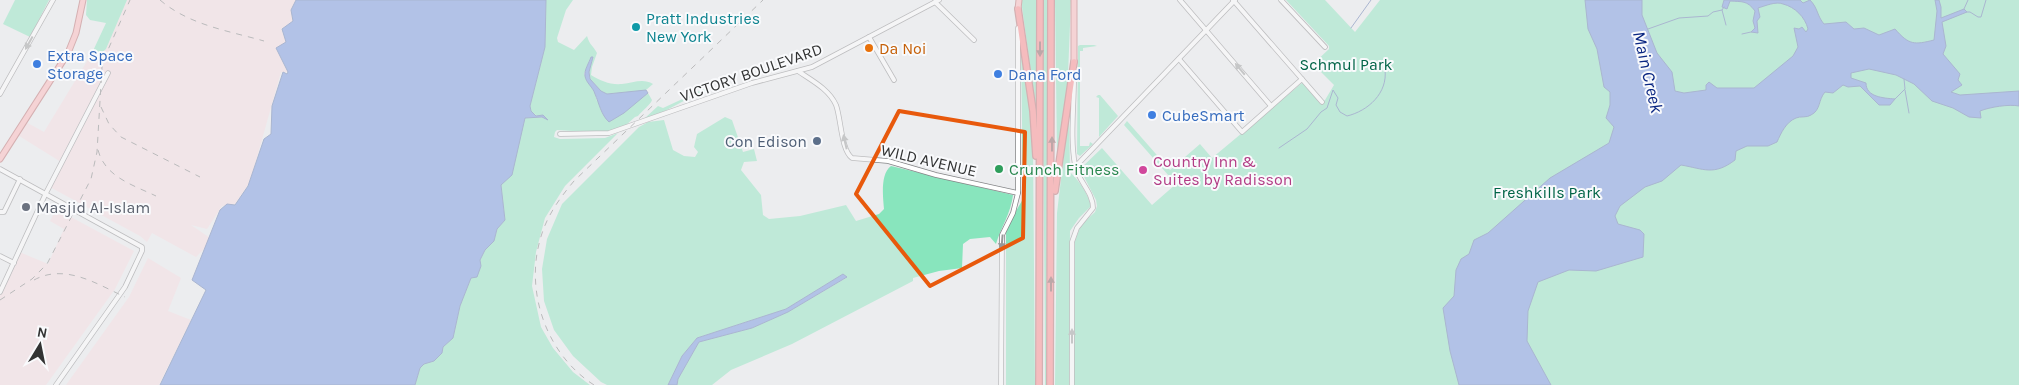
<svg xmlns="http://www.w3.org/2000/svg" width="2019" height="385" font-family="Karla,sans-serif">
  <rect width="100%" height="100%" fill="#ecedef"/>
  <g fill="#f6dbe0">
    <path d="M127,0H296L291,12L293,21L281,29L286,42L276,48L288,72H281L250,182L235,204L222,206L207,229L191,225L213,240L196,257L152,233L147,242L140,236L50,187L61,162L16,134L24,121L44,132L92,53L98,56L106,49Z"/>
    <path d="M56,209L134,251L115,289L46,385H0V289L17,251L48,264L64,229L50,221Z"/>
    <path d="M148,258L181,278L168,311L191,320L159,385H66L129,297Z"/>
  </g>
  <g fill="#88e5bd">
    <path d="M15,0H49L30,37L3,24Z"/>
    <path d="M87,0H127L106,49L98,56L92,53L106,23L90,20L86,15Z"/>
    <path d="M546,0H573L566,10L557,38L558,42L574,50L587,36C590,46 593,45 597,53L592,67L591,75C601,81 610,85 622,84C633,83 643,78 653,84L646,90L637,92L607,94L601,91L590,79L589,72L593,57H591L584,74L595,93L597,101L646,95L648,93L652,100C651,104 642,111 638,116L635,117L625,126L604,133L557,130L555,132L554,137L560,139L605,138L618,133L565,186L545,218L536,252L532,286L541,327L553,348L573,372L590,385H415L420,368L424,364L434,361L442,353L443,347L453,338L460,306L471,278L481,266L480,260L485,250L494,241L497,229L505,220L501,185L518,144L525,118L546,117L537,116L531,111L530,106L545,47Z"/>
    <path d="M1021,0H1037L1036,103H1035Z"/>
    <path d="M1043,0H1049L1048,385H1045C1045,257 1042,128 1043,0Z"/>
    <path d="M1055,0H1071L1067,100L1057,154Z"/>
    <path d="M1286,0H1325L1355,32L1380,0H2019V385H1074L1075,241L1081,225L1095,212L1097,206L1096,200L1080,169L1102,148L1152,205L1176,184L1124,125L1127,121L1170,170L1200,144L1212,158L1302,83L1306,84L1321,103L1325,100L1334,85L1313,64L1329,49V46Z"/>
    <path d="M1080,45H1094L1097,46L1083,48V51H1080V146H1089L1090,142L1093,144L1080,156L1077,154L1078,46Z"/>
    <path d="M1021,48L1031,120L1033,148L1035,385H1006V228L1023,199Z"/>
    <path d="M704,89L710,90L695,95L663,112L645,118L658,106L663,108Z"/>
    <path d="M1098,95H1100L1118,116L1099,137V98L1096,97Z"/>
    <path d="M1069,111L1070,172C1080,182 1087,192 1091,206L1079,218L1070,231L1069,385H1055L1057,213Z"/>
    <path d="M725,117L732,120L743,152L754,149L757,161L744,162L741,170L761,195L763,215L769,219L800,216L846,205L856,221L879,214L884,209C883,197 880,174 891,166L1013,195C1011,213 1001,227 996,244L990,237L970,239L963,244L962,268L939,271L913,278V281L792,344L731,370L712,385H677L678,379L699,342L752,328L788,312L846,278L843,274L786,309L697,338L682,356L668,385H607L601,382L573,356L554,330L544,301L542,269L547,239L562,204L639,127L648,122L664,120L673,150L684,156L695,157L698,152L694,147L697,134Z"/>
  </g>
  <g fill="#6a8ede" stroke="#5973ab">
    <path d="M296,0H546L545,47L530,106L531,111L536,116L543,115L548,120L542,117L525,118L512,175L501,185L505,220L497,229L494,241L485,250L480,260L481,266L477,277L471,278L460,306L453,338L443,347L442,353L434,361L424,364L420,368L415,385H160L206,290L192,280L220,210L227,204L235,205L248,186L264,139L271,134L272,106L283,72L287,74L288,72L276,48L286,42L282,29L293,21L291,10Z"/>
    <path d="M1585,0H1642V15L1657,53L1672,72L1675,91L1684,93L1706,90V85L1709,82L1717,88H1754L1793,56L1798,47L1794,28L1799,29L1802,27L1806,32L1808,29C1805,17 1795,7 1783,4C1776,1 1765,6 1758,8L1760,17L1757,21L1758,33L1751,32L1755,28L1753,21L1755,11C1747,0 1742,2 1730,1L1727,9L1722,7L1724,0H1800L1803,3L1810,0C1818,8 1817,16 1824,24L1846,22L1854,29L1864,28L1879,35L1895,29C1909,45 1914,45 1934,40L1937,11L1935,0H1939L1941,7V18L1964,9L1967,12L1942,22L1946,46L1943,54L1960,74L1958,80L1962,85L1951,92L1960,95L2019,91V106C2009,104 1990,107 1980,111L1981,118L1969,117L1953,108L1932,101L1914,84L1896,75L1869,69L1851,73V78L1866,83C1866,97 1883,98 1895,99L1890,105H1879L1860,86L1848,87L1843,85L1833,93L1825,92C1818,100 1821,110 1811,115C1807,118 1800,116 1796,118C1786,122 1781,133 1777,142L1768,146H1747L1736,151L1735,160C1714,176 1704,169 1681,165L1662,181L1645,187L1620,206L1615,216L1618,224L1640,230L1644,234L1643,257L1596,271L1569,270L1538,282L1528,311L1527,341L1551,385H1459L1450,351L1443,308L1454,296L1456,270L1461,259L1469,254L1474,240L1488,233L1550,178L1609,143L1614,127L1606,118L1610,105V92L1604,87L1597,49L1588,29Z"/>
    <path d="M591,57H593L589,72L590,79L601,91L607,94L646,90L648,93L624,113L609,122C601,115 599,103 595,94C593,87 586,83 585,76C584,70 589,63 591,57Z"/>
    <path d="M843,274L847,277L788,312L752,328L699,342L678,379L677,385H668L682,356L697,338L786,309Z"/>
  </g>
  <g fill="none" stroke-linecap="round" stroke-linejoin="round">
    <g stroke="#5973ab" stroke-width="1">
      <path d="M1724,7L1722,10L1726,25"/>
      <path d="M1964,9L1968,0"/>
      <path d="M1967,12H1970L1978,17H1981L1986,0"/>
      <path d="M1351,28L1371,0"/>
      <path d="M1648,29L1679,18L1708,16L1713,12L1722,10"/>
      <path d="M1742,34L1751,32"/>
      <path d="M1905,90L1909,113"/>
      <path d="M1895,99L1905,89L1904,79"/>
      <path d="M1279,148L1307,129L1321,112L1327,108L1333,90L1338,98L1336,105L1340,112L1347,116C1368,111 1388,93 1385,70"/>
    </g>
    <defs>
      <g id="minor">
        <path d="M1180,0L1271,106"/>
        <path d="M1233,0L1322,102"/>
        <path d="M1281,0L1325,47"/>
        <path d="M935,2L974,40"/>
        <path d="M869,37L894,80"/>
        <path d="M1179,59L1242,132L1302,79"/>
        <path d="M798,71C811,80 829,89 836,105C841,118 841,150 852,158L888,161L936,175L1018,193"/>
        <path d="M0,94L53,0"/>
        <path d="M560,134L609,133L752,83L812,67L939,0"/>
        <path d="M1075,167L1235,0"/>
        <path d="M0,169L142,247V251L125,287L56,385"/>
        <path d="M0,212H4L20,179"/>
        <path d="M0,256L14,263"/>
        <path d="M0,292L46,193L108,73"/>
        <path d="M1001,385L1002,235L1013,213L1018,193V28"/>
        <path d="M1072,385V242L1077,228L1093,208C1093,192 1078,181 1075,165C1070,138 1074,107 1074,79"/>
      </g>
      <g id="major">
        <path d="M1074,0V62"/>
        <path d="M1018,9L1019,0"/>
        <path d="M0,159L68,53L76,33L83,0"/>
      </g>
      <g id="highway">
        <path d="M1018,9L1033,111L1036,156"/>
        <path d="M1055,191L1074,62"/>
        <path d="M1039,385L1040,0"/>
        <path d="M1050,385L1051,0"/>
      </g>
    </defs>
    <use href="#minor" stroke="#848587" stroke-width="5.5"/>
    <use href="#major" stroke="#b76668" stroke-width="7"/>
    <use href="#highway" stroke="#b76668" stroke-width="8"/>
    <use href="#minor" stroke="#fff" stroke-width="4"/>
    <use href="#major" stroke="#feb3b5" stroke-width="5"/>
    <use href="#highway" stroke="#fe8184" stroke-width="5.5"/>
    <g stroke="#7c7d7d" stroke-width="1" stroke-dasharray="6 6" stroke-linecap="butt">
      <path d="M160,0C189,25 229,31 264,41"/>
      <path d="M101,107L109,124L121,137L200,177"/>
      <path d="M98,150C105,177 133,185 156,196"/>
      <path d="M34,280C65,263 97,284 125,297"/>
      <path d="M0,300L32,279L47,264L91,179L97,152L102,67L107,52L130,0"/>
      <path d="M594,385C547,355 525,293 540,240C546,217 559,199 574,181L763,0"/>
    </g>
  </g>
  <defs><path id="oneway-solid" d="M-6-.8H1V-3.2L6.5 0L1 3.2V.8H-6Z" transform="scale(1.25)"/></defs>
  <g fill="#989999">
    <use href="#oneway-solid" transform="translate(29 43) rotate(119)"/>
    <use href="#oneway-solid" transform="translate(1240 69) rotate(-130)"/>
    <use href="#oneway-solid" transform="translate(845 142) rotate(-103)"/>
    <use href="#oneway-solid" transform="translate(1002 242) rotate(95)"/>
    <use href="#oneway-solid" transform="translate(1072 336) rotate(-90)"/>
  </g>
  <g fill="#845253">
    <use href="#oneway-solid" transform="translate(1040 49) rotate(90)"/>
    <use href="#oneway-solid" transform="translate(1052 144) rotate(-90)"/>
    <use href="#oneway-solid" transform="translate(1051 284) rotate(-90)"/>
  </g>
  <path d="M0 0H2019V385H0ZM899,111L1025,132L1023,238L930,286L856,194Z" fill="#ecedef" fill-opacity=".55" fill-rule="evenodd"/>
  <path fill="none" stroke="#e8590c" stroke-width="4" stroke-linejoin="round" d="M899,111L1025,132L1023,238L930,286L856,194Z"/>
  <circle fill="#0f9aa8" stroke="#f9fafc" stroke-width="2" cx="636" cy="27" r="5"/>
  <circle fill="#e8710a" stroke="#f9fafc" stroke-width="2" cx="869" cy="48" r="5"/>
  <g fill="#3f7fe0" stroke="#f9fafc" stroke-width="2">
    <circle cx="37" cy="64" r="5"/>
    <circle cx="998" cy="74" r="5"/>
    <circle cx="1152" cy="115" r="5"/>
  </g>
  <circle fill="#5c6f8a" stroke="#f9fafc" stroke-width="2" cx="817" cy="141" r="5"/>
  <circle fill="#2e9e5b" stroke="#f9fafc" stroke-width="2" cx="999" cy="169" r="5"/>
  <circle fill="#d1479c" stroke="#f9fafc" stroke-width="2" cx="1143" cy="170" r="5"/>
  <circle fill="#6b7280" stroke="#f9fafc" stroke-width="2" cx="26" cy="207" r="5"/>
  <g text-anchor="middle" stroke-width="4" stroke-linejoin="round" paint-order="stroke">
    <g font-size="16" fill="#0d838f" stroke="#f9fafc" text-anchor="start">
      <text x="646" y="24">Pratt Industries<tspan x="646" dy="18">New York</tspan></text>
    </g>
    <g font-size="16" fill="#c56008" stroke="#f9fafc" text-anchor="start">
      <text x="879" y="54">Da Noi</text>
    </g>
    <g font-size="16" fill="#366cbe" stroke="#f9fafc" text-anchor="start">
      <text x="47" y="61">Extra Space<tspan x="47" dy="18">Storage</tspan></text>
      <text x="1008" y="80">Dana Ford</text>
      <text x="1162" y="121">CubeSmart</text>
    </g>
    <g font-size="16" fill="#006447" stroke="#f9fafc">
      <text x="1346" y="70">Schmul Park</text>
      <text x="1547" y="198">Freshkills Park</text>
    </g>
    <g font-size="16" fill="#323333" stroke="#f9fafc">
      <text transform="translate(751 72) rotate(-19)" y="6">VICTORY BOULEVARD</text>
      <text transform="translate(929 160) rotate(13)" y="6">WILD AVENUE</text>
    </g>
    <g font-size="16" fill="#4e5e75" stroke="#f9fafc" text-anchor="end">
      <text x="807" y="147">Con Edison</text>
    </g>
    <g font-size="16" fill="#b23c85" stroke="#f9fafc" text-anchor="start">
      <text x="1153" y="167">Country Inn &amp;<tspan x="1153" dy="18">Suites by Radisson</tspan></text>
    </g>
    <g font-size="16" fill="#27864d" stroke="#f9fafc" text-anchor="start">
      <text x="1009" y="175">Crunch Fitness</text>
    </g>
    <g font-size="16" fill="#5b616d" stroke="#f9fafc" text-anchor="start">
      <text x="36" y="213">Masjid Al-Islam</text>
    </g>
    <g font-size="18" font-style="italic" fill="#0a2682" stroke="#f9fafc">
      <text transform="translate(1648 72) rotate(77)" y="6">Main Creek</text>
    </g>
  </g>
  <g transform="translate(40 345) rotate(10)" stroke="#f9fafc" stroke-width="4" paint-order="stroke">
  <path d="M0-4L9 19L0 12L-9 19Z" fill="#323333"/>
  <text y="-8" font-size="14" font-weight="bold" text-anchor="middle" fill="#323333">N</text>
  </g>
</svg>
